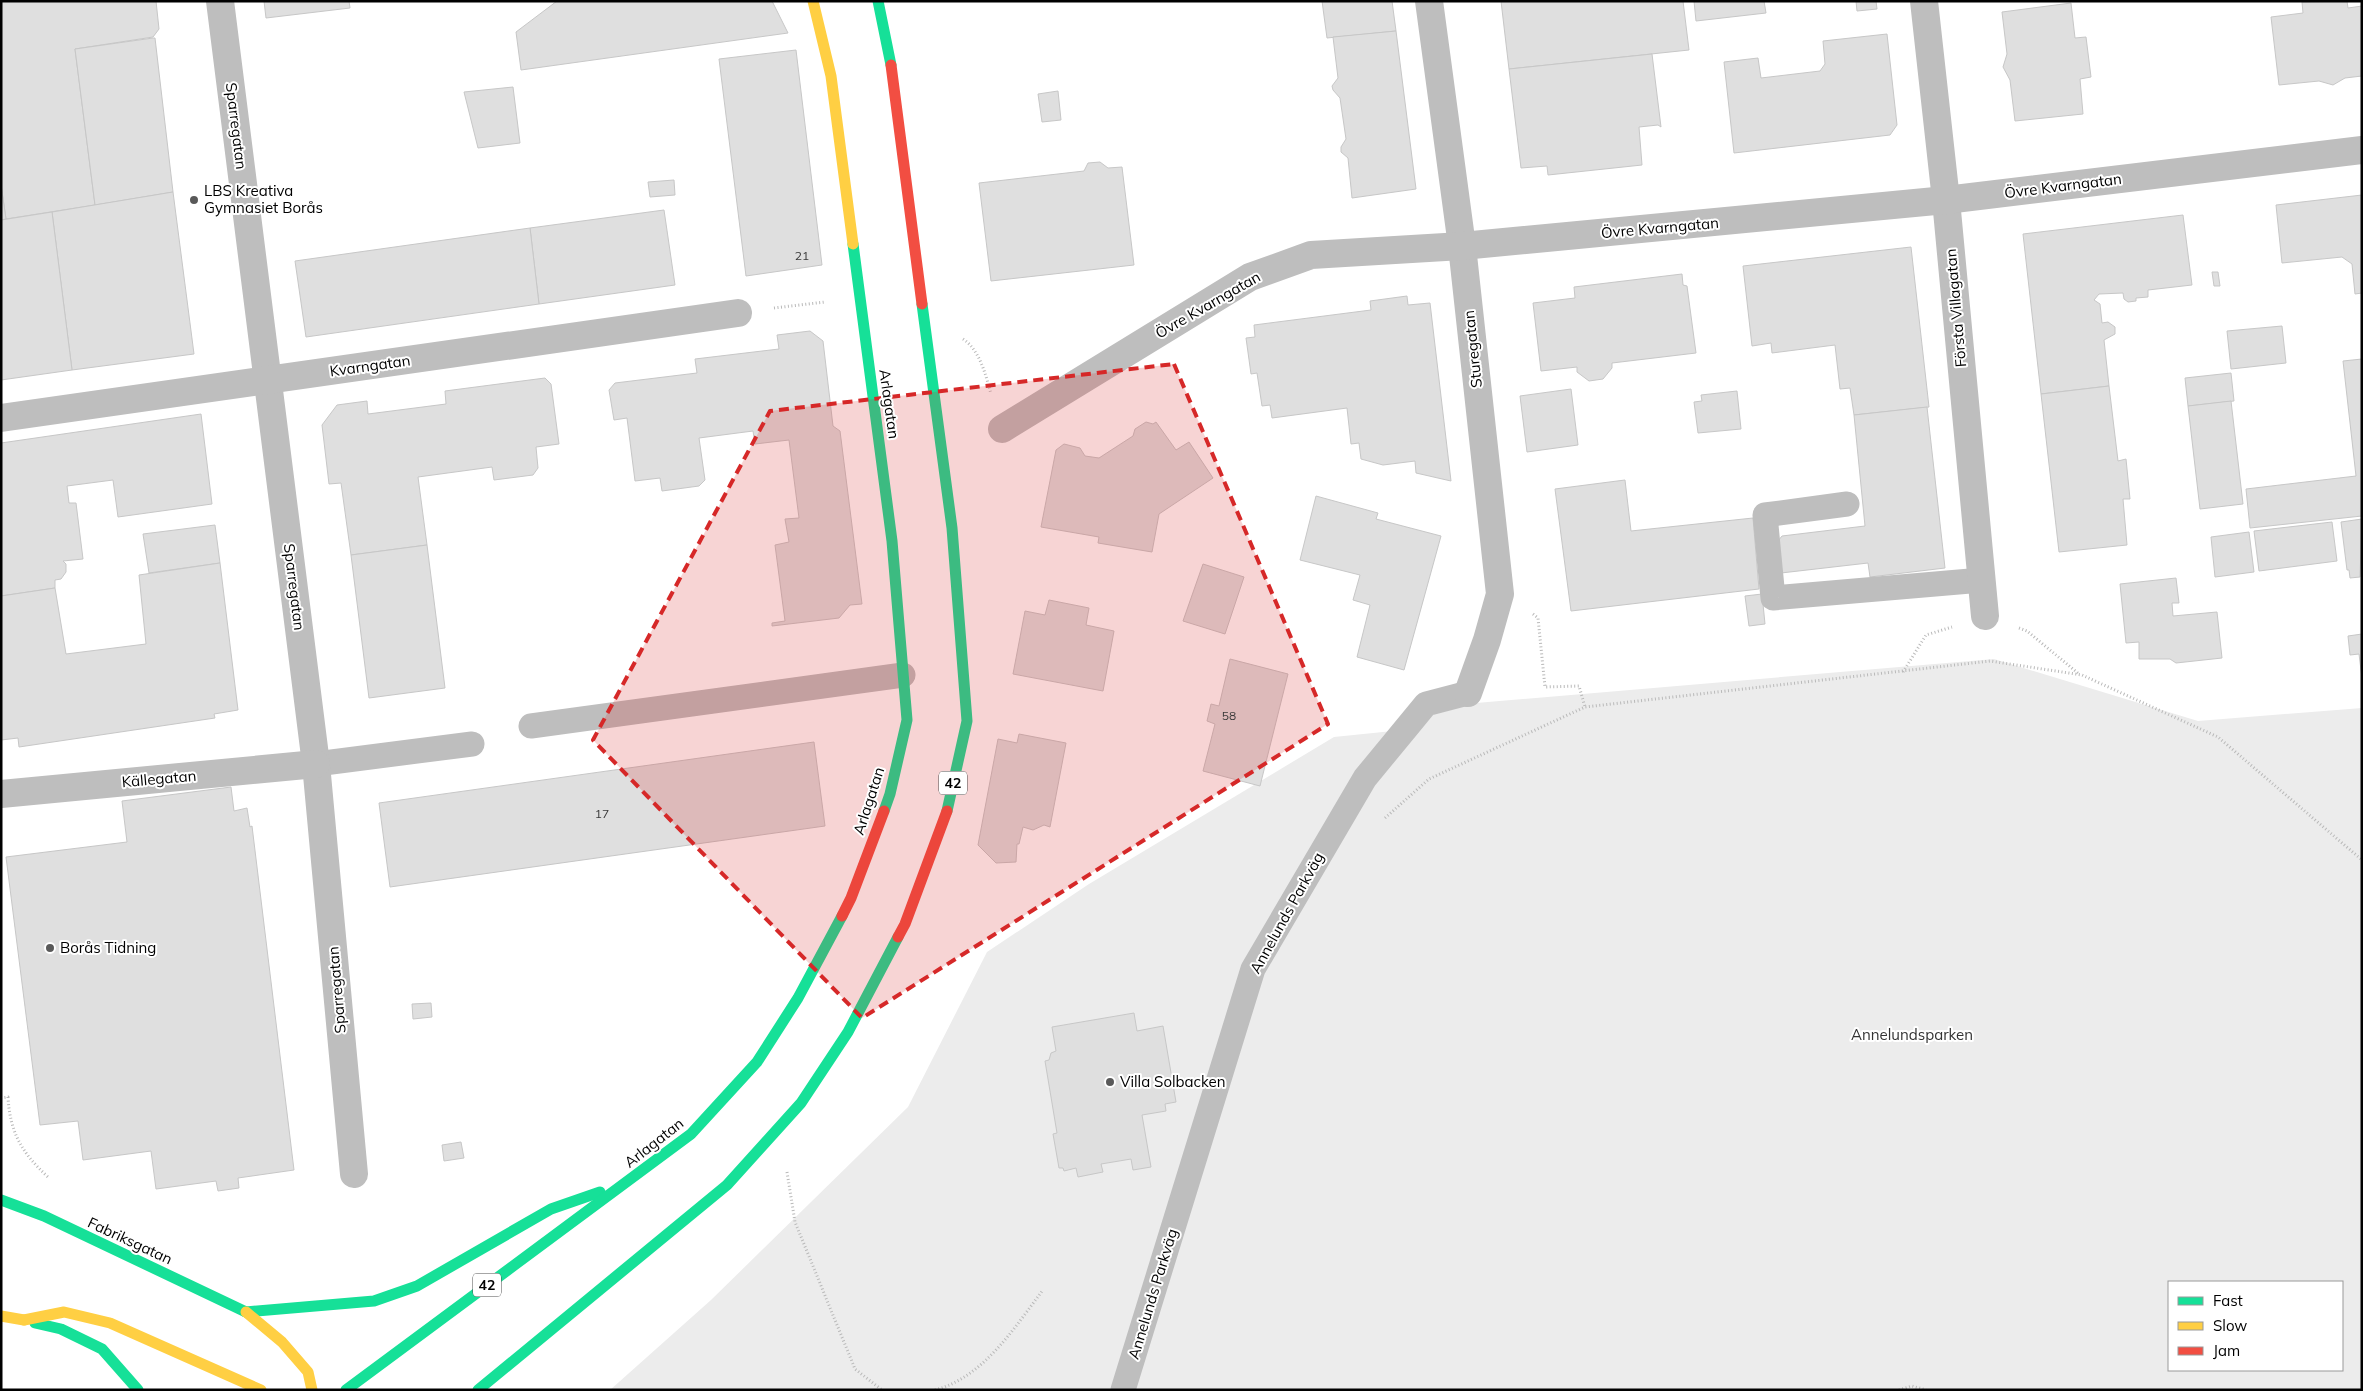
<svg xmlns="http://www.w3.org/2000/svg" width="2363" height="1391" font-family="Mulish,sans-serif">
  <rect width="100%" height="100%" fill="#fff"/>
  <path fill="#ececec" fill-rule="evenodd" d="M1994,659L2198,721L2362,708V1390H610L711,1300L908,1107L987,952L1089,884L1334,737L1422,728L1441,706ZM2169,1282H2342V1370H2169Z"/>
  <g fill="#dfdfdf" stroke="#c7c7c7">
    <path d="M1,1H156L159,29L153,37L75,49L95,205L6,219L1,185Z"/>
    <path d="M264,1H349L350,8L266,18Z"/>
    <path d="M557,1H772L788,33L521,70L516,32Z"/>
    <path d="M1322,1H1392L1396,31L1327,38Z"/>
    <path d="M1501,1H1683L1689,50L1509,69Z"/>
    <path d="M1694,1H1764L1766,13L1696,21Z"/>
    <path d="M1856,1H1876L1877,9L1857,11Z"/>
    <path d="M2347,1L2348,8L2362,6V76L2345,78L2333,85L2319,81L2279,85L2271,17L2303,13L2302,2Z"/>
    <path d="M2071,3L2075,38L2086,37L2091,77L2080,79L2083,114L2015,121L2010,80L2003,67L2007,54L2002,12Z"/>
    <path d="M1396,31L1416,189L1352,198L1348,158L1341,152V147L1346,139L1340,98L1333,90L1332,86L1338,78L1333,37Z"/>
    <path d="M1887,34L1897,125L1890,135L1734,153L1724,62L1758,58L1761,78L1820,71L1825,64L1823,41Z"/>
    <path d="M153,38H155L173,192L95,205L75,49Z"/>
    <path d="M796,50L822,265L746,276L719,59Z"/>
    <path d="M1652,54L1661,127L1658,125L1639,127L1642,165L1548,175L1547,166L1521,168L1509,69Z"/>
    <path d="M513,87L520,143L478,148L464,92Z"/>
    <path d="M1058,91L1061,120L1042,122L1038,94Z"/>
    <path d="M1100,162L1108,168L1122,167L1134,265L991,281L979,183L1084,171L1088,163Z"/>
    <path d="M674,180L675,195L650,197L648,182Z"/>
    <path d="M1,185L6,219L1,220Z"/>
    <path d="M173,192L194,354L72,370L52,212Z"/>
    <path d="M2362,195V293L2355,294L2352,264L2342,257L2282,263L2276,205Z"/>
    <path d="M664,210L675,285L539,304L530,228Z"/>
    <path d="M52,212L72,370L1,380V220Z"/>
    <path d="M2183,215L2192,285L2148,290V297L2136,298V301L2128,302L2124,299L2123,293L2099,294L2094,300L2100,304L2102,323L2108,322L2115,327V334L2104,340L2109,386L2041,394L2023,234Z"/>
    <path d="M530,228L539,304L306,337L295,261Z"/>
    <path d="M1911,247L1929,407L1854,415L1850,388L1840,389L1835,345L1772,353L1771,343L1752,346L1743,266Z"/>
    <path d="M2212,272H2218L2220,286H2214Z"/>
    <path d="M1682,274L1683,285L1687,286L1696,353L1612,363V368L1603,379L1589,381L1577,372V367L1541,371L1533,303L1575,298L1574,287Z"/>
    <path d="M1407,296L1408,305L1430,303L1451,481L1416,473L1415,461L1383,465L1361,459L1359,443L1351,444L1347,408L1272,418L1270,405L1262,406L1257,373L1251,374L1246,338L1255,337L1254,325L1371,310L1370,301Z"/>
    <path d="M2282,326L2286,363L2231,369L2227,331Z"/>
    <path d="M810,331L823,341L833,426L840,431L862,604L850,605L839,618L772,626V623L785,621L775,545L789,542L785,519L799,518L789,440L755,444L753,431L699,438L705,480L699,486L662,491L660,478L635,481L627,418L614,420L609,390L615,383L697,373L695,359L779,349L777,335Z"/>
    <path d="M2362,359V516L2250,528L2246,489L2356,476L2343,361Z"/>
    <path d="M2231,373L2234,401L2188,406L2185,378Z"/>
    <path d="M545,378L551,384L559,444L536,447L538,468L533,475L494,480L492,467L418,477L427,545L351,555L341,483L329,484L322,425L337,405L367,401L368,414L446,404L445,391Z"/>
    <path d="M2109,386L2118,461L2126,459L2130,499H2123L2127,545L2059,552L2041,394Z"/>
    <path d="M1571,389L1578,445L1527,452L1520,396Z"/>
    <path d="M1737,391L1741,429L1698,433L1694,402L1702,401L1701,395Z"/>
    <path d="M2231,401L2243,504L2200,509L2188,406Z"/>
    <path d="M1927,407L1945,568L1870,577L1868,563L1781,573L1778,541L1782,536L1865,526L1854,415Z"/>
    <path d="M201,414L212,504L118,517L113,480L67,486L69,503H76L83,559L63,561L66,564V572L61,579L55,580V588L1,596V443Z"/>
    <path d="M1146,422L1153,424L1156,422L1176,450L1189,442L1213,478L1159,514L1152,552L1098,543L1099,537L1041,527L1056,450L1064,444L1080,448L1085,456L1099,458L1133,436L1135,429Z"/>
    <path d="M1625,480L1631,531L1753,518L1759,589L1571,611L1555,489Z"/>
    <path d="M1316,496L1378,513L1376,519L1441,536L1404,670L1357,657L1370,605L1353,600L1360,575L1300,560Z"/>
    <path d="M2362,519L2360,577L2350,578L2349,570H2347L2341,522Z"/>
    <path d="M2332,522L2337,561L2259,571L2254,531Z"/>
    <path d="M215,525L220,563L149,573L143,534Z"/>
    <path d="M2249,532L2254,572L2215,577L2211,537Z"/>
    <path d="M427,545L445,688L369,698L351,555Z"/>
    <path d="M220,563L238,710L214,714L215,718L19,747L18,738L1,740V596L55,588L66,654L146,644L139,575Z"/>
    <path d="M1203,564L1244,577L1225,634L1183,621Z"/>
    <path d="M2176,578L2179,603H2172L2173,616L2217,612L2222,658L2176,663L2170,659H2139V642L2126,643L2120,584Z"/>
    <path d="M1762,594L1765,624L1749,626L1745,596Z"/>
    <path d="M1049,600L1089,608L1086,625L1114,631L1103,691L1013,674L1025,611L1045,615Z"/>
    <path d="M2362,634V678L2359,654L2350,655L2348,636Z"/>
    <path d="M1230,659L1288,674L1260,786L1203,771L1215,724L1207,721L1211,704L1219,706Z"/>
    <path d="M1019,734L1066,743L1050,827L1044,825L1033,830L1023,827L1019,844H1017L1016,862L996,863L978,845L998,739L1017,743Z"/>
    <path d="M814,742L825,826L390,887L379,803Z"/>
    <path d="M231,787L234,811L247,808L250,827L252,826L294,1170L238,1178L239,1188L218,1191L216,1181L156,1189L151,1151L83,1160L78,1121L40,1125L6,857L127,842L122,801Z"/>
    <path d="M431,1003L432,1017L413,1019L412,1004Z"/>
    <path d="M1134,1013L1137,1031L1163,1026L1176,1102L1165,1104L1166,1111L1142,1115L1151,1167L1133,1170L1131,1159L1101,1164L1103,1172L1078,1177L1076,1168L1064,1171L1063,1168H1059L1053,1134L1057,1133L1045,1061L1049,1060L1051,1053L1056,1051L1052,1027Z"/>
    <path d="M461,1142L464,1158L444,1161L442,1145Z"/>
  </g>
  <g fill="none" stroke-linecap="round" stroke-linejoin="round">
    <g stroke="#b9b9b9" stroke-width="3" stroke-dasharray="1 2.5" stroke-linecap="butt">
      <path d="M774,308L825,302"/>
      <path d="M963,339C980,350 986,376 991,394"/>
      <path d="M1533,614L1538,618L1545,687L1579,686L1585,707"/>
      <path d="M2019,628L2027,631L2079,674"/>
      <path d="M1903,672L1926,635L1952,627"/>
      <path d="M1385,818L1429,779L1585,707L1990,661L2082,675L2218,737L2362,860"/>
      <path d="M1,1098L8,1097C10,1133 22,1153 48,1177"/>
      <path d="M787,1172L795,1222L855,1369L882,1390"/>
      <path d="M935,1390C984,1377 1014,1328 1043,1290"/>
      <path d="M1899,1390L1912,1386L1926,1390"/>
    </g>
    <g stroke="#bebebe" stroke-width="25">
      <path d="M1847,504L1765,515L1773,598L1982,580"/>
      <path d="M531,726L903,675"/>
      <path d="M316,764L472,744"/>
      <path d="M1123,1390L1253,969L1365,778L1426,704L1468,693"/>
    </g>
    <g stroke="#bebebe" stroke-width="28">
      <path d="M220,1L316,764L354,1174"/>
      <path d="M1429,1L1462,246L1500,594L1487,640L1468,693"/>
      <path d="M1924,1L1946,200L1985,616"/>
      <path d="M1,418L738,313"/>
      <path d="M1002,429L1250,277L1311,255L1462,246L1946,200L2362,150"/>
      <path d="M1,794L316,764"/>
    </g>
    <g stroke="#16e098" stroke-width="11">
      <path d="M878,1L891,65"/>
      <path d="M853,244L892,541L907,720L890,794L884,811"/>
      <path d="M922,304L952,528L967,721L947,811"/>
      <path d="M1,1200L44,1216L246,1312"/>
      <path d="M246,1312L374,1301L417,1286L551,1209L600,1192"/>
      <path d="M35,1323L61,1329L102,1349L138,1390"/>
      <path d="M346,1390L691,1134L757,1062L798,998L842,916"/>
      <path d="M478,1390L727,1185L801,1103L848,1032L898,937"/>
    </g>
    <g stroke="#ffcf43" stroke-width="11">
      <path d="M813,1L831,76L853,244"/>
      <path d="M246,1312L282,1342L308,1372L312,1390"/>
      <path d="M1,1316L24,1320"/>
      <path d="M24,1320L64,1312L110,1323L261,1390"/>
    </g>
    <g stroke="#f24e42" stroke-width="11">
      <path d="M891,65L922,304"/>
      <path d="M842,916L851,898L884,811"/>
      <path d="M898,937L905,924L947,811"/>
    </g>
  </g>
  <path fill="#d62828" fill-opacity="0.2" stroke="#d62828" stroke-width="4" stroke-dasharray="10 6" stroke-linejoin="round" d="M1174,364L1328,724L862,1018L593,740L770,411Z"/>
  <g fill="#595959" stroke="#fff" stroke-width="2">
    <circle cx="194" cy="200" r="5"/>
    <circle cx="50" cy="948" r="5"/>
    <circle cx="1110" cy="1082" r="5"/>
  </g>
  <g text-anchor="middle" stroke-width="4" stroke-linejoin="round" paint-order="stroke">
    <g font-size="12" fill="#383838">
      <text x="802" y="260">21</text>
      <text x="1229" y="720">58</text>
      <text x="602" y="818">17</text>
    </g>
    <g fill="#fff" stroke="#4c4c4c" stroke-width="1">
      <rect x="939" y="771.5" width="28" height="23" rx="4"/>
      <rect x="473" y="1273.5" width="28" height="23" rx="4"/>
    </g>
    <g font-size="14" font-weight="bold" fill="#000">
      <text x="953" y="788">42</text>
      <text x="487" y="1290">42</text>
    </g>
    <g font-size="15" fill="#000" stroke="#fff">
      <text transform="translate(236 126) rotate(83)" y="5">Sparregatan</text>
      <text transform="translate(2063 186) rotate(-7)" y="5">Övre Kvarngatan</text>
      <text transform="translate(1660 228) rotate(-5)" y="5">Övre Kvarngatan</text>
      <text transform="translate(1208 305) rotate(-30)" y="5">Övre Kvarngatan</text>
      <text transform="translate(1956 308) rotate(-95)" y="5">Första Villagatan</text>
      <text transform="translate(1473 349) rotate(-96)" y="5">Sturegatan</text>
      <text transform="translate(370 366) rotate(-8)" y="5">Kvarngatan</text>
      <text transform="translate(889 404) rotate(82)" y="5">Arlagatan</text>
      <text transform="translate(294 587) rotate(83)" y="5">Sparregatan</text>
      <text transform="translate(159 779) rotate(-5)" y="5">Källegatan</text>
      <text transform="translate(869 801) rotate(-72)" y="5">Arlagatan</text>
      <text transform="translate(1287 913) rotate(-61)" y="5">Annelunds Parkväg</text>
      <text transform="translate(337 990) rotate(-95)" y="5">Sparregatan</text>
      <text transform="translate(654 1143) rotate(-38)" y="5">Arlagatan</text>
      <text transform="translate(130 1241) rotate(25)" y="5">Fabriksgatan</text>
      <text transform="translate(1153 1294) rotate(-73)" y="5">Annelunds Parkväg</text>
    </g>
    <g font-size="15" fill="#000" stroke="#fff" text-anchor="start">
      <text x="204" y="196">LBS Kreativa<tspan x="204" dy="17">Gymnasiet Borås</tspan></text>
      <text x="60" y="953">Borås Tidning</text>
      <text x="1120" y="1087">Villa Solbacken</text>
    </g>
    <g font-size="15" fill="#333" stroke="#fff">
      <text x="1912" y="1040">Annelundsparken</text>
    </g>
  </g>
  <rect width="2363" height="1391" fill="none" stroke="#000000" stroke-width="5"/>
  <rect x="2168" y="1281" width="175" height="90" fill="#ffffff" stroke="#999999"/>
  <rect x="2178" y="1297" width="25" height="8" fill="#16e098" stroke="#999999"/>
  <text x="2213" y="1306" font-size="15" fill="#000000">Fast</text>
  <rect x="2178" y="1322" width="25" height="8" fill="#ffcf43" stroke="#999999"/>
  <text x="2213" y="1331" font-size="15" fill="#000000">Slow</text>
  <rect x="2178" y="1347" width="25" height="8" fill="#f24e42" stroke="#999999"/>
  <text x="2213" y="1356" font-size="15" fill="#000000">Jam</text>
</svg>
